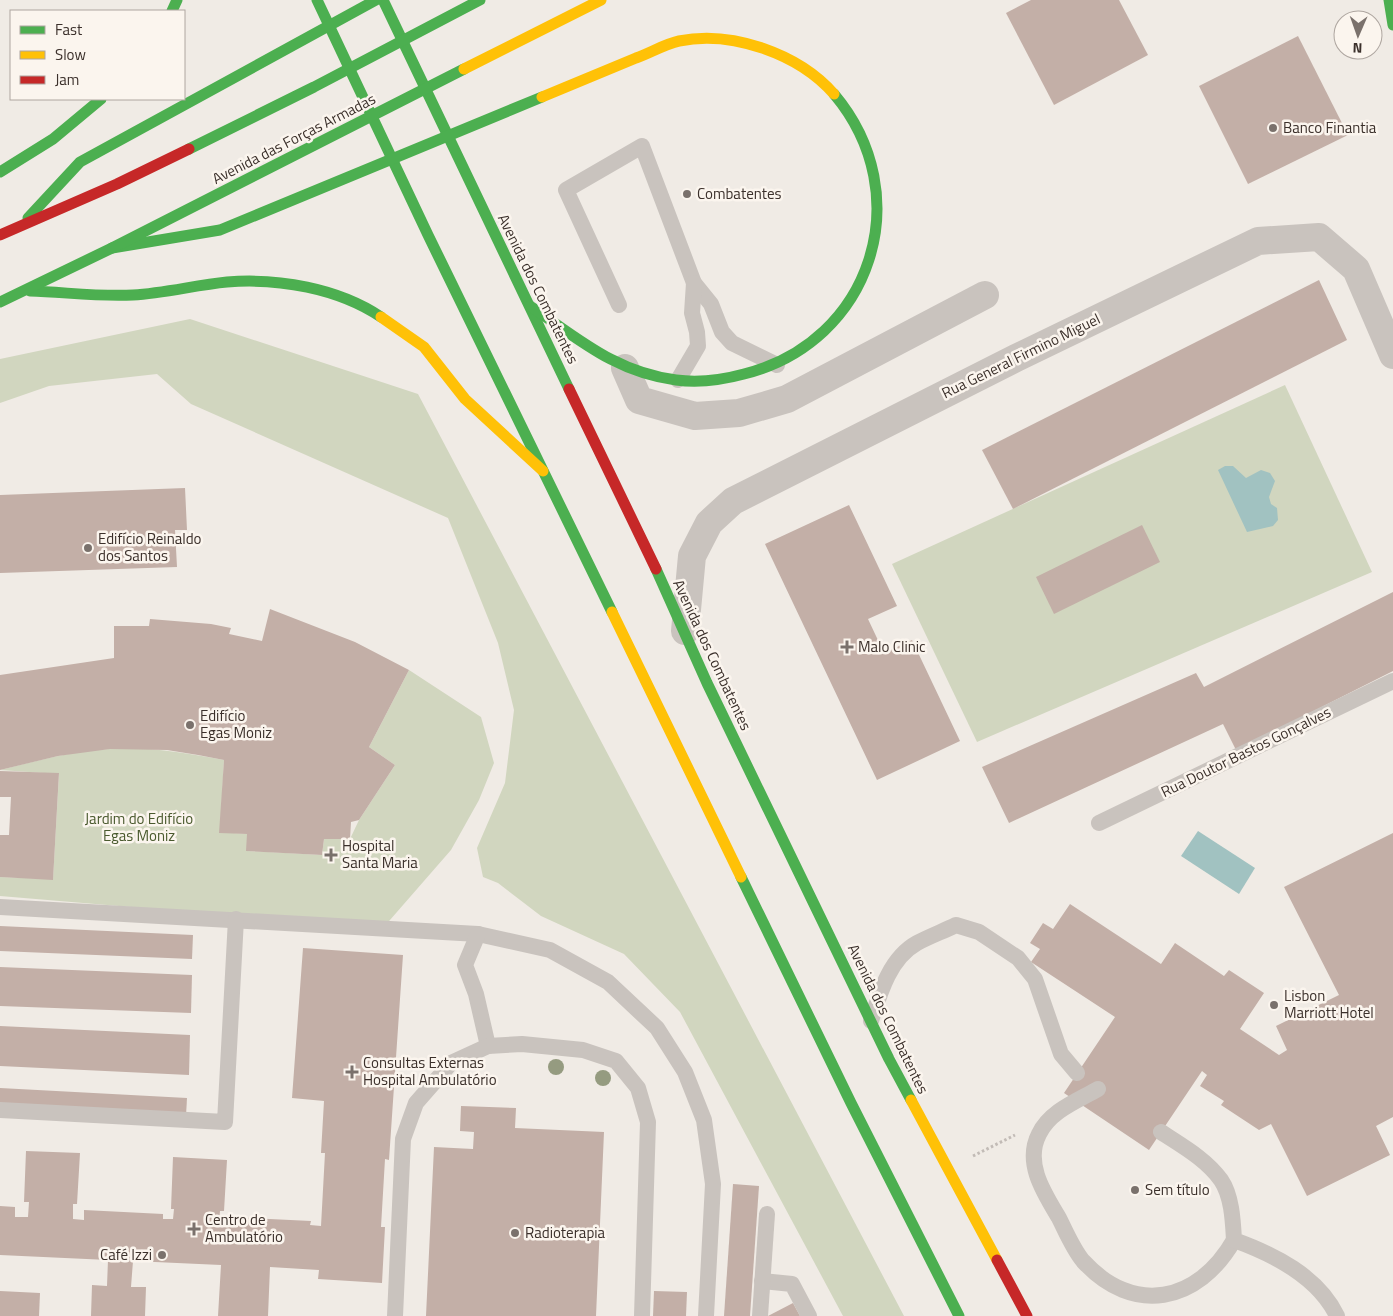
<svg xmlns="http://www.w3.org/2000/svg" width="1393" height="1316" font-family="'Titillium Web',sans-serif">
  <rect width="100%" height="100%" fill="#f0ebe5"/>
  <g fill="#d1d6bf">
    <path d="M190,319L418,394L904,1316H843L680,1012L624,954L541,916L498,883L483,877L477,848L505,783L514,710L498,643L448,518L191,404L157,374L49,386L0,403V359Z"/>
    <path d="M1285,385L1372,572L977,742L892,564Z"/>
    <path d="M409,670L481,717L494,763L479,800L451,850L383,928L0,896V877L53,879L59,774L0,770C36,761 72,751 109,749C148,746 186,753 224,760L220,832L247,834V851L322,855L324,839H350L359,820L395,765L369,747Z"/>
  </g>
  <g fill="#a1c2c1">
    <path d="M1225,466H1233L1246,478L1261,470L1270,473L1275,481L1269,497L1271,504L1277,508L1278,520L1273,526L1247,532L1218,470Z"/>
    <path d="M1198,831L1255,868L1239,894L1181,856Z"/>
  </g>
  <g fill="#c3afa7">
    <path d="M1031,0H1119L1148,55L1054,105L1006,13Z"/>
    <path d="M1298,36L1348,135L1248,184L1199,86Z"/>
    <path d="M1319,280L1347,340L1013,509L982,450Z"/>
    <path d="M185,488L187,530H175L177,567L0,573V495Z"/>
    <path d="M849,505L897,606L868,619L884,653L912,640L960,741L877,780L765,544Z"/>
    <path d="M1142,525L1160,562L1054,614L1036,577Z"/>
    <path d="M1393,592V671L1236,750L1223,724L1009,823L982,767L1196,673L1204,687Z"/>
    <path d="M270,609L355,642L409,670L369,747L395,765L359,820L351,822L350,839H324L322,855L246,851L247,834L219,833L224,760L198,755L167,750L110,749L58,756L0,770V675L114,658V626H149L150,619L211,624L231,628L229,634L262,641Z"/>
    <path d="M0,771L59,773L53,880L0,877V835H9L11,797H0Z"/>
    <path d="M1393,833V1117L1376,1126L1390,1155L1307,1196L1271,1124L1259,1130L1221,1105L1224,1101L1200,1086L1207,1075L1202,1071L1149,1150L1064,1093L1115,1017L1031,962L1040,949L1030,943L1043,923L1053,929L1070,904L1161,964L1175,943L1224,976L1229,970L1264,993L1240,1029L1279,1055L1287,1050L1276,1026L1339,995L1284,887Z"/>
    <path d="M0,926L193,935L192,959L0,951Z"/>
    <path d="M303,948L403,955L389,1160L385,1159L381,1227H385L382,1283L318,1279L319,1270L270,1267L268,1316H218L221,1265L133,1261L131,1287H146L145,1316H91L92,1285L107,1286L108,1260L0,1255V1206L15,1207V1217H28L29,1202H24L26,1151L80,1153L77,1204H73V1219L84,1220V1210L163,1214V1219H173L174,1209H171L173,1157L227,1160L224,1211H220L219,1221L229,1222V1217L311,1221L310,1225L321,1226L325,1153H321L324,1101L292,1098Z"/>
    <path d="M0,967L192,975L191,1013L0,1006Z"/>
    <path d="M0,1026L190,1035L189,1075L0,1066Z"/>
    <path d="M0,1088L187,1098L186,1116L0,1107Z"/>
    <path d="M461,1106L516,1108L515,1128L604,1132L596,1316H426L434,1147L473,1149L474,1132L460,1131Z"/>
    <path d="M733,1184L759,1186L750,1316H724Z"/>
    <path d="M0,1291L40,1293L39,1316H0Z"/>
    <path d="M654,1291L687,1292L686,1316H653Z"/>
    <path d="M793,1303L800,1316H768Z"/>
  </g>
  <g fill="none" stroke-linecap="round" stroke-linejoin="round">
    <path stroke="#c2bbb6" stroke-width="3" stroke-dasharray="2.5 2.5" stroke-linecap="butt" d="M973,1156L1015,1135"/>
    <g stroke="#c9c3be" stroke-width="16">
      <path d="M619,305L566,190L642,146L694,283L711,304L722,332L732,343L777,365"/>
      <path d="M678,380L698,346L697,332L692,313L694,283"/>
      <path d="M1099,823L1393,681"/>
      <path d="M0,907L478,934L550,950L608,982L657,1028L685,1072L704,1120L713,1184L706,1316"/>
      <path d="M478,934L465,965L476,994L488,1046"/>
      <path d="M871,1021C880,992 890,958 917,943C930,936 944,931 956,925L979,932L1018,958L1035,979L1061,1054L1077,1073"/>
      <path d="M1098,1089C1077,1101 1050,1111 1039,1134C1024,1163 1044,1193 1059,1218C1066,1232 1073,1249 1083,1261C1133,1316 1198,1303 1234,1240"/>
      <path d="M0,1110L225,1122L236,919"/>
      <path d="M1161,1132C1182,1146 1206,1159 1221,1180C1232,1196 1233,1222 1234,1240C1273,1254 1318,1276 1337,1316"/>
      <path d="M762,1281L792,1284L809,1316"/>
      <path d="M395,1316L403,1139L416,1103L451,1063L488,1046L522,1044L583,1050L616,1061L638,1088L648,1122L642,1316"/>
      <path d="M760,1316L767,1214"/>
    </g>
    <g stroke="#c9c3be" stroke-width="28">
      <path d="M625,368L639,400L695,416L739,413L787,399L985,295"/>
      <path d="M685,631L692,556L709,523L733,501L1016,358L1258,241L1319,237L1356,269L1393,355"/>
    </g>
    <g stroke="#4caf50" stroke-width="11">
      <path d="M317,0L428,235L612,612"/>
      <path d="M383,0L569,389"/>
      <path d="M1389,0L1393,25"/>
      <path d="M172,11L177,0"/>
      <path d="M189,149L314,87L480,0"/>
      <path d="M0,172L53,139L101,99"/>
      <path d="M28,218L80,162L376,0"/>
      <path d="M112,248L220,230L542,97"/>
      <path d="M30,291C64,292 99,297 133,295C165,293 196,285 227,282C278,278 338,288 381,317"/>
      <path d="M0,302L112,248L464,69"/>
      <path d="M530,306C579,339 615,372 676,380C699,383 722,380 744,374C872,342 919,195 834,94"/>
      <path d="M656,569L707,683L889,1059L911,1100"/>
      <path d="M741,877L851,1103L959,1316"/>
    </g>
    <g stroke="#ffc107" stroke-width="11">
      <path d="M464,69L601,0"/>
      <path d="M542,97C573,84 605,71 636,58C650,53 665,44 679,41C732,30 799,54 834,94"/>
      <path d="M381,317L424,347L465,399L543,471"/>
      <path d="M612,612L741,877"/>
      <path d="M911,1100L997,1260"/>
    </g>
    <g stroke="#c62828" stroke-width="11">
      <path d="M0,235L117,184L189,149"/>
      <path d="M569,389L656,569"/>
      <path d="M997,1260L1027,1316"/>
    </g>
  </g>
  <g fill="#959b80">
    <circle cx="556" cy="1067" r="8"/>
    <circle cx="603" cy="1078" r="8"/>
  </g>
  <g fill="#7a716c" stroke="#fbf5ee" stroke-width="2">
    <circle cx="1273" cy="128" r="5"/>
    <circle cx="687" cy="194" r="5"/>
    <circle cx="88" cy="548" r="5"/>
    <path d="M844.5 639.5h5v5h5v5h-5v5h-5v-5h-5v-5h5z"/>
    <circle cx="190" cy="725" r="5"/>
    <path d="M328.5 847.5h5v5h5v5h-5v5h-5v-5h-5v-5h5z"/>
    <circle cx="1274" cy="1005" r="5"/>
    <path d="M349.5 1064.5h5v5h5v5h-5v5h-5v-5h-5v-5h5z"/>
    <circle cx="1135" cy="1190" r="5"/>
    <path d="M191.5 1221.5h5v5h5v5h-5v5h-5v-5h-5v-5h5z"/>
    <circle cx="515" cy="1233" r="5"/>
    <circle cx="162" cy="1255" r="5"/>
  </g>
  <g text-anchor="middle" stroke-width="5" stroke-linejoin="round" paint-order="stroke">
    <g font-size="15" fill="#3b302b" stroke="#fbf5ee" text-anchor="start">
      <text x="1283" y="133">Banco Finantia</text>
      <text x="697" y="199">Combatentes</text>
      <text x="98" y="544">Edifício Reinaldo<tspan x="98" dy="17">dos Santos</tspan></text>
      <text x="858" y="652">Malo Clinic</text>
      <text x="200" y="721">Edifício<tspan x="200" dy="17">Egas Moniz</tspan></text>
      <text x="342" y="851">Hospital<tspan x="342" dy="17">Santa Maria</tspan></text>
      <text x="1284" y="1001">Lisbon<tspan x="1284" dy="17">Marriott Hotel</tspan></text>
      <text x="363" y="1068">Consultas Externas<tspan x="363" dy="17">Hospital Ambulatório</tspan></text>
      <text x="1145" y="1195">Sem título</text>
      <text x="205" y="1225">Centro de<tspan x="205" dy="17">Ambulatório</tspan></text>
      <text x="525" y="1238">Radioterapia</text>
      <text x="152" y="1260" text-anchor="end">Café Izzi</text>
    </g>
    <g font-size="15" fill="#3b302b" stroke="#fbf5ee">
      <text transform="translate(294 139) rotate(-27)" y="5">Avenida das Forças Armadas</text>
      <text transform="translate(538 289) rotate(64)" y="5">Avenida dos Combatentes</text>
      <text transform="translate(1021 356) rotate(-26)" y="5">Rua General Firmino Miguel</text>
      <text transform="translate(712 655) rotate(65)" y="5">Avenida dos Combatentes</text>
      <text transform="translate(1246 752) rotate(-26)" y="5">Rua Doutor Bastos Gonçalves</text>
      <text transform="translate(888 1019) rotate(64)" y="5">Avenida dos Combatentes</text>
    </g>
    <g font-size="15" fill="#4a5a2e" stroke="#fbf5ee">
      <text x="139" y="824">Jardim do Edifício<tspan x="139" dy="17">Egas Moniz</tspan></text>
    </g>
  </g>
  <rect x="10" y="10" width="175" height="90" fill="#fbf5ee" stroke="#aea6a0"/>
  <rect x="20" y="26" width="25" height="8" fill="#4caf50" stroke="#aea6a0"/>
  <text x="55" y="35" font-size="15" fill="#3b302b">Fast</text>
  <rect x="20" y="51" width="25" height="8" fill="#ffc107" stroke="#aea6a0"/>
  <text x="55" y="60" font-size="15" fill="#3b302b">Slow</text>
  <rect x="20" y="76" width="25" height="8" fill="#c62828" stroke="#aea6a0"/>
  <text x="55" y="85" font-size="15" fill="#3b302b">Jam</text>
  <g transform="translate(1358 35) rotate(182)"><circle r="24" fill="#fbf5ee" stroke="#aea6a0"/>
  <path d="M0-4L9 19L0 12L-9 19Z" fill="#7a716c"/>
  <text y="-8" font-size="14" font-weight="bold" text-anchor="middle" fill="#3b302b">N</text>
  </g>
</svg>
